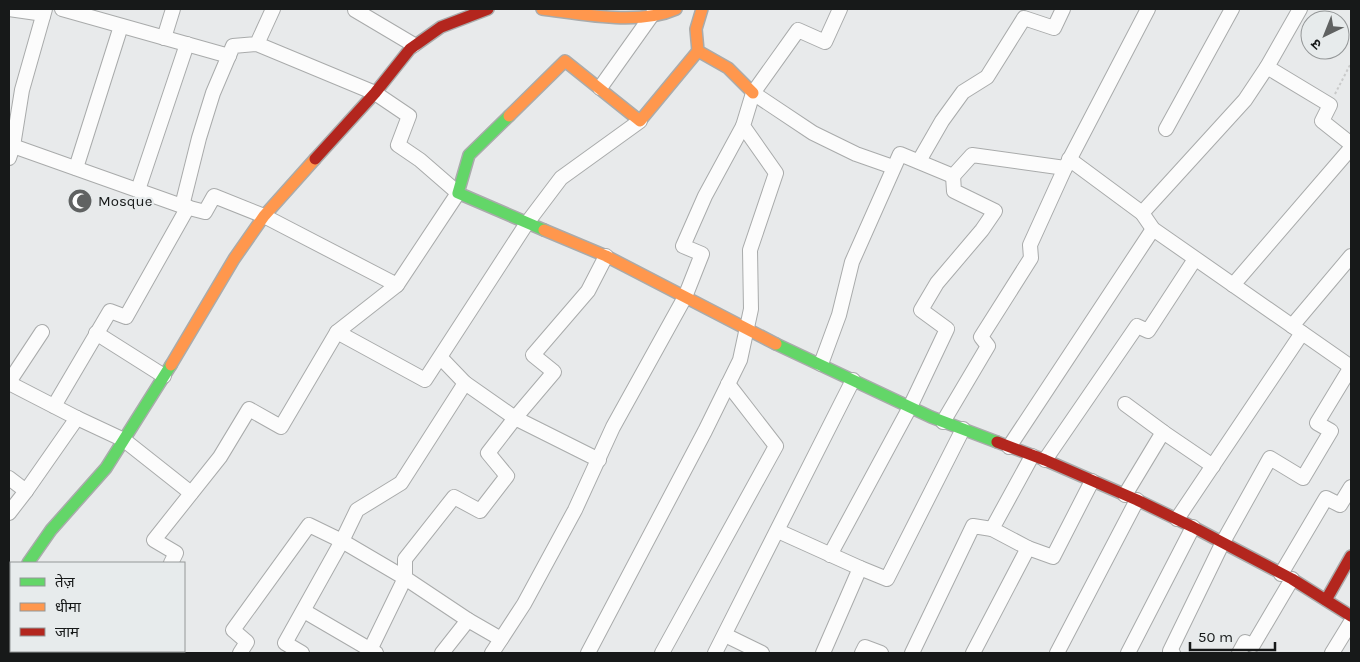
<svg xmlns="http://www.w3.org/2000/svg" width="1360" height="662" font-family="Karla,'Noto Sans Devanagari',sans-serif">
  <rect width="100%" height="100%" fill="#e8eaeb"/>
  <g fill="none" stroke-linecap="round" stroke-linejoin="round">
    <defs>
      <g id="street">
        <path d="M9,9L37,13L43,16"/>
        <path d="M62,9L229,56"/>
        <path d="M356,9L355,10L414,45"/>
        <path d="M1300,9L1267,67L1330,105L1322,121L1351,144"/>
        <path d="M164,38L173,9"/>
        <path d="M257,44L233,46L213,93L199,138L182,206L205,212L214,196L264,216L397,285L458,193L420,160L398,145L409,116L375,93L257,44L273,9"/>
        <path d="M600,88L652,15"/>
        <path d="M753,93L813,133L856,154L893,167"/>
        <path d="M1166,129L1232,9"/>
        <path d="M13,146L182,206"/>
        <path d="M9,158L13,146L22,90L45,9"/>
        <path d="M1069,159L1142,213L1153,229L1351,367"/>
        <path d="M919,161L942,121L963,92L987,77L1024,18L1054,28L1063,9"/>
        <path d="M76,168L121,26"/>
        <path d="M138,190L187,44"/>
        <path d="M1142,213L1245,100L1267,67"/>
        <path d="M1233,285L1351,148"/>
        <path d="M1292,326L1351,256"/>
        <path d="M337,332L425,380L527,223L561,178L640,121"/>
        <path d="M96,333L164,376"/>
        <path d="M441,358L465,383"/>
        <path d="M821,364L839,315L852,262L900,154L953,176L972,155L1065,168L1148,9"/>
        <path d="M9,382L42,332"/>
        <path d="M9,383L77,418L124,440L191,493"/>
        <path d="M1125,404L1163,432L1125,495"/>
        <path d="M54,406L110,311L126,317L188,207"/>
        <path d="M943,422L988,346L981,337L1031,258L1030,245L1065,168"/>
        <path d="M1163,432L1213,466"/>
        <path d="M1009,447L1153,229"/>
        <path d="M1045,460L1137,326L1148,331L1195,259"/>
        <path d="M9,478L26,491L77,418"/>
        <path d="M9,513L26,491"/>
        <path d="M1177,519L1302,333"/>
        <path d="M778,531L860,568L887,579L963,429"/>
        <path d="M1028,548L992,529L1032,456"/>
        <path d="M830,555L910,407L947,329L921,310L937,283L982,230L995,211L954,191L953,176"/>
        <path d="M171,563L176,553L154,540L220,457L249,409L281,427L337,332L397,285"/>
        <path d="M1281,574L1326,498L1340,505L1351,487"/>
        <path d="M304,611L376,653"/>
        <path d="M468,620L501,639"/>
        <path d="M725,635L762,653"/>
        <path d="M132,653L133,651"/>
        <path d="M240,653L247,642L233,630L309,525L342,541L357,510L401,483L465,383L515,418L554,372L533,355L588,291L606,256"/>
        <path d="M302,653L285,643L342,541L405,578L370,650"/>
        <path d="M442,653L468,620L405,578V559L454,497L480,511L507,476L488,453L515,418L599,460"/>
        <path d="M492,653L524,604L575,510L613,427L685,297L702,254L683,246L705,196L743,126"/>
        <path d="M588,653L705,431L740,360L751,309L750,250L776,173L743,126L753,93L798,30L825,42L840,9"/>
        <path d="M662,653L776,446L728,384"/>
        <path d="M715,653L853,380"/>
        <path d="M823,653L860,568"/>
        <path d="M862,653L865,647L881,653"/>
        <path d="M912,653L973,526L992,529"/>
        <path d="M973,653L1028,548L1053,557L1092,481"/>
        <path d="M1057,653L1137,500"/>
        <path d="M1128,653L1193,527"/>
        <path d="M1173,653L1170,651L1223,542L1270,458L1303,478L1331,431L1317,423L1351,367"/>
        <path d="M1239,653L1245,642L1253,645L1292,579"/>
        <path d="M1332,653L1351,622"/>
      </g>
      <g id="fast">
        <path d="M509,116L469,155L458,193L544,230"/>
        <path d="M776,344L931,417L997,442"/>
        <path d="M28,563L51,530L106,468L171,365"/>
        <path d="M9,591L11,587"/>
      </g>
      <g id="slow">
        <path d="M542,9C582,14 638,26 676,9"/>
        <path d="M702,9L696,29L698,51L728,68L753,93"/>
        <path d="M509,116L565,61L640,121L698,51"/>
        <path d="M544,230L606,256L776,344"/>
        <path d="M171,365L234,259L264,216L315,159"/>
      </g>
      <g id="jam">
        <path d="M315,159L375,93L410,49L441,27L488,9"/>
        <path d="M997,442L1045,460L1137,500L1193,527L1292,579L1351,616"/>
        <path d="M1326,600L1351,556"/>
      </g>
    </defs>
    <use href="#street" stroke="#a9abab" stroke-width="16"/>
    <use href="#fast" stroke="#a9abab" stroke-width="14"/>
    <use href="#slow" stroke="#a9abab" stroke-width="14"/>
    <use href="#jam" stroke="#a9abab" stroke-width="14"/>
    <path stroke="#c9caca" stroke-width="2" stroke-dasharray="2.5 2.5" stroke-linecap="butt" d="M1335,94L1351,63"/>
    <use href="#street" stroke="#fcfcfc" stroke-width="14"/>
    <use href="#fast" stroke="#63d668" stroke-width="11"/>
    <use href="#slow" stroke="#ff974d" stroke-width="11"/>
    <use href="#jam" stroke="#b3261e" stroke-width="11"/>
  </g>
  <defs>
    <symbol id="mosque-disc" viewBox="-11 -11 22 22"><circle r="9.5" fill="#606262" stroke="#e7ebec"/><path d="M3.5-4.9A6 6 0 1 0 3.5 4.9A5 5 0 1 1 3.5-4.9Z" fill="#fff"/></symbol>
  </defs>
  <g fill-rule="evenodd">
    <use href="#mosque-disc" x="66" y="187" width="28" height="28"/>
  </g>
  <g text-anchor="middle" stroke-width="4.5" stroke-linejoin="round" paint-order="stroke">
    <g font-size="15" fill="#171919" stroke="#e7ebec" text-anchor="start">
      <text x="98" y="206">Mosque</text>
    </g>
  </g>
  <rect width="1360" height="662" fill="none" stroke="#171919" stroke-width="20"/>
  <rect x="10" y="562" width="175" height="90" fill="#e7ebec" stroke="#949798"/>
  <rect x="20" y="578" width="25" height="8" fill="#63d668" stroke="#949798"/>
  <text x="55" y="587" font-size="15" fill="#171919">तेज़</text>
  <rect x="20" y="603" width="25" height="8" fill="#ff974d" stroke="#949798"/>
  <text x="55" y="612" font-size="15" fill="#171919">धीमा</text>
  <rect x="20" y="628" width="25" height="8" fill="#b3261e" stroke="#949798"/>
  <text x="55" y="637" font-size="15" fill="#171919">जाम</text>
  <g transform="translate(1325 35) rotate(223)"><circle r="24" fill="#e7ebec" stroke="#949798"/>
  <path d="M0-4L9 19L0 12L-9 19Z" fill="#606262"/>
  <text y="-8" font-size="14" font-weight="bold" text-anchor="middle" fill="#171919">उ</text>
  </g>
  <path d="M1190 642v8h85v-8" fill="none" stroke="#171919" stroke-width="2.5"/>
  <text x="1198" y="642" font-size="15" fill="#171919" stroke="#e7ebec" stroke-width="4" paint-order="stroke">50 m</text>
</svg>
